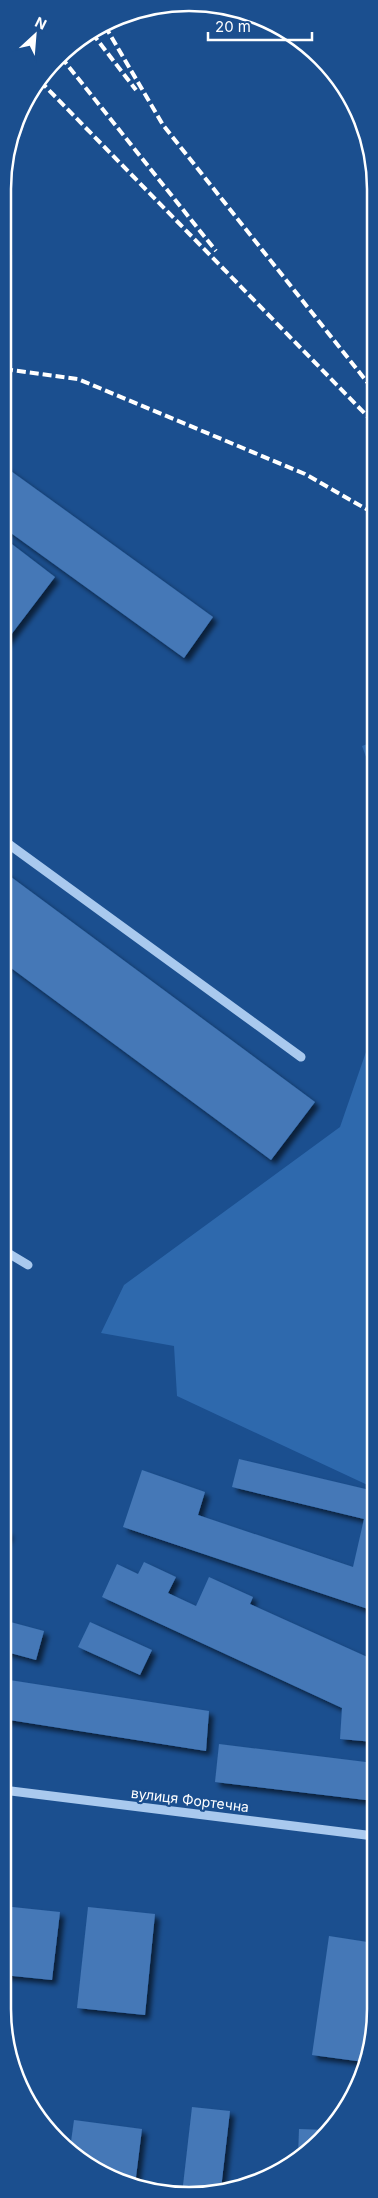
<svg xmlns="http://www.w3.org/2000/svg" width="378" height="2198" font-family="Inter,sans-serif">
  <defs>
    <filter id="shadow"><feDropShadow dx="4.5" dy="4.5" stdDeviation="2.5" flood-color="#0009"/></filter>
  </defs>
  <rect width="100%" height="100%" fill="#1b4f8f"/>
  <g fill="#2e69ad">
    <path d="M375,741V781L362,746Z"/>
    <path d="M375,1026L374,1488L177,1396L174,1346L101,1333L124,1285L340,1127Z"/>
  </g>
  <g fill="#4478b7" filter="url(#shadow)">
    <path d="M4,466L213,617L184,658L4,528Z"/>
    <path d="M4,538L55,577L4,644Z"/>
    <path d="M3,871L315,1102L271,1160L3,962Z"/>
    <path d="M239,1459L374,1491V1611L123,1527L142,1470L205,1492L198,1515L353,1567L364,1519L232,1487Z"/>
    <path d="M3,1529L9,1533L3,1544Z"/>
    <path d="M144,1562L176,1577L168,1593L196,1606L209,1577L253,1597L250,1604L374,1660V1742L340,1739L342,1708L102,1597L117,1564L138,1574Z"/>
    <path d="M3,1620L44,1631L36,1660L3,1651Z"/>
    <path d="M90,1622L152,1650L140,1675L78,1647Z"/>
    <path d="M3,1679L209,1711L206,1751L3,1719Z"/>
    <path d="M219,1744L374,1763V1801L215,1782Z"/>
    <path d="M3,1906L60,1912L52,1980L3,1975Z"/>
    <path d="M88,1907L155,1914L145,2015L77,2008Z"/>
    <path d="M329,1936L374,1943V2033L364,2062L312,2055Z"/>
    <path d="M192,2107L230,2111L221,2189L182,2194Z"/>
    <path d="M74,2120L142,2129L135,2185L117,2181L70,2149Z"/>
    <path d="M299,2129L327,2130L312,2149L298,2157Z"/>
  </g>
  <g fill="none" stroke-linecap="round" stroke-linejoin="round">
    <g stroke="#a9c9ee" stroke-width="9">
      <path d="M3,840L301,1057"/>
      <path d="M3,1250L28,1265"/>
      <path d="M3,1790L374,1836"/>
    </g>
    <g stroke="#fff" stroke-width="4" stroke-dasharray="9 4" stroke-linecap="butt">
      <path d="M105,26L163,125L375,392"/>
      <path d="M92,33L136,90"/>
      <path d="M61,57L216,251"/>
      <path d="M40,81L375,424"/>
      <path d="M4,369L78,379L305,474L375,514"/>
    </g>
  </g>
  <g text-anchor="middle" stroke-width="4.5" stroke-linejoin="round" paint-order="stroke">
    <g font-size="14" fill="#fff" stroke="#1b4f8f">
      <text transform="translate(190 1800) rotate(7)" y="5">вулиця Фортечна</text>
    </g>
  </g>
  <path d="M0 0H378V2198H0ZM189 11H189A178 178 0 0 1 367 189V2009A178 178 0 0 1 189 2187H189A178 178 0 0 1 11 2009V189A178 178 0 0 1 189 11Z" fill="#1b4f8f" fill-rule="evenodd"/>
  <path fill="none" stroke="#fff" stroke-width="2.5" d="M189 11H189A178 178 0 0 1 367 189V2009A178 178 0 0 1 189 2187H189A178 178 0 0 1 11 2009V189A178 178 0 0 1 189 11Z"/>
  <g transform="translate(35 35) rotate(26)" stroke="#1b4f8f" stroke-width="4" paint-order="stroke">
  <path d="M0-4L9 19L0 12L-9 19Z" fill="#ffffff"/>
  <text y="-8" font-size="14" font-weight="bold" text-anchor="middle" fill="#ffffff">N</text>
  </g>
  <path d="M208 32v8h104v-8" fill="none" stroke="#ffffff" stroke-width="2.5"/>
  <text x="215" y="32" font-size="15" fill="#ffffff" stroke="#1b4f8f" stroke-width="4" paint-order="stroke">20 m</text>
</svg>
